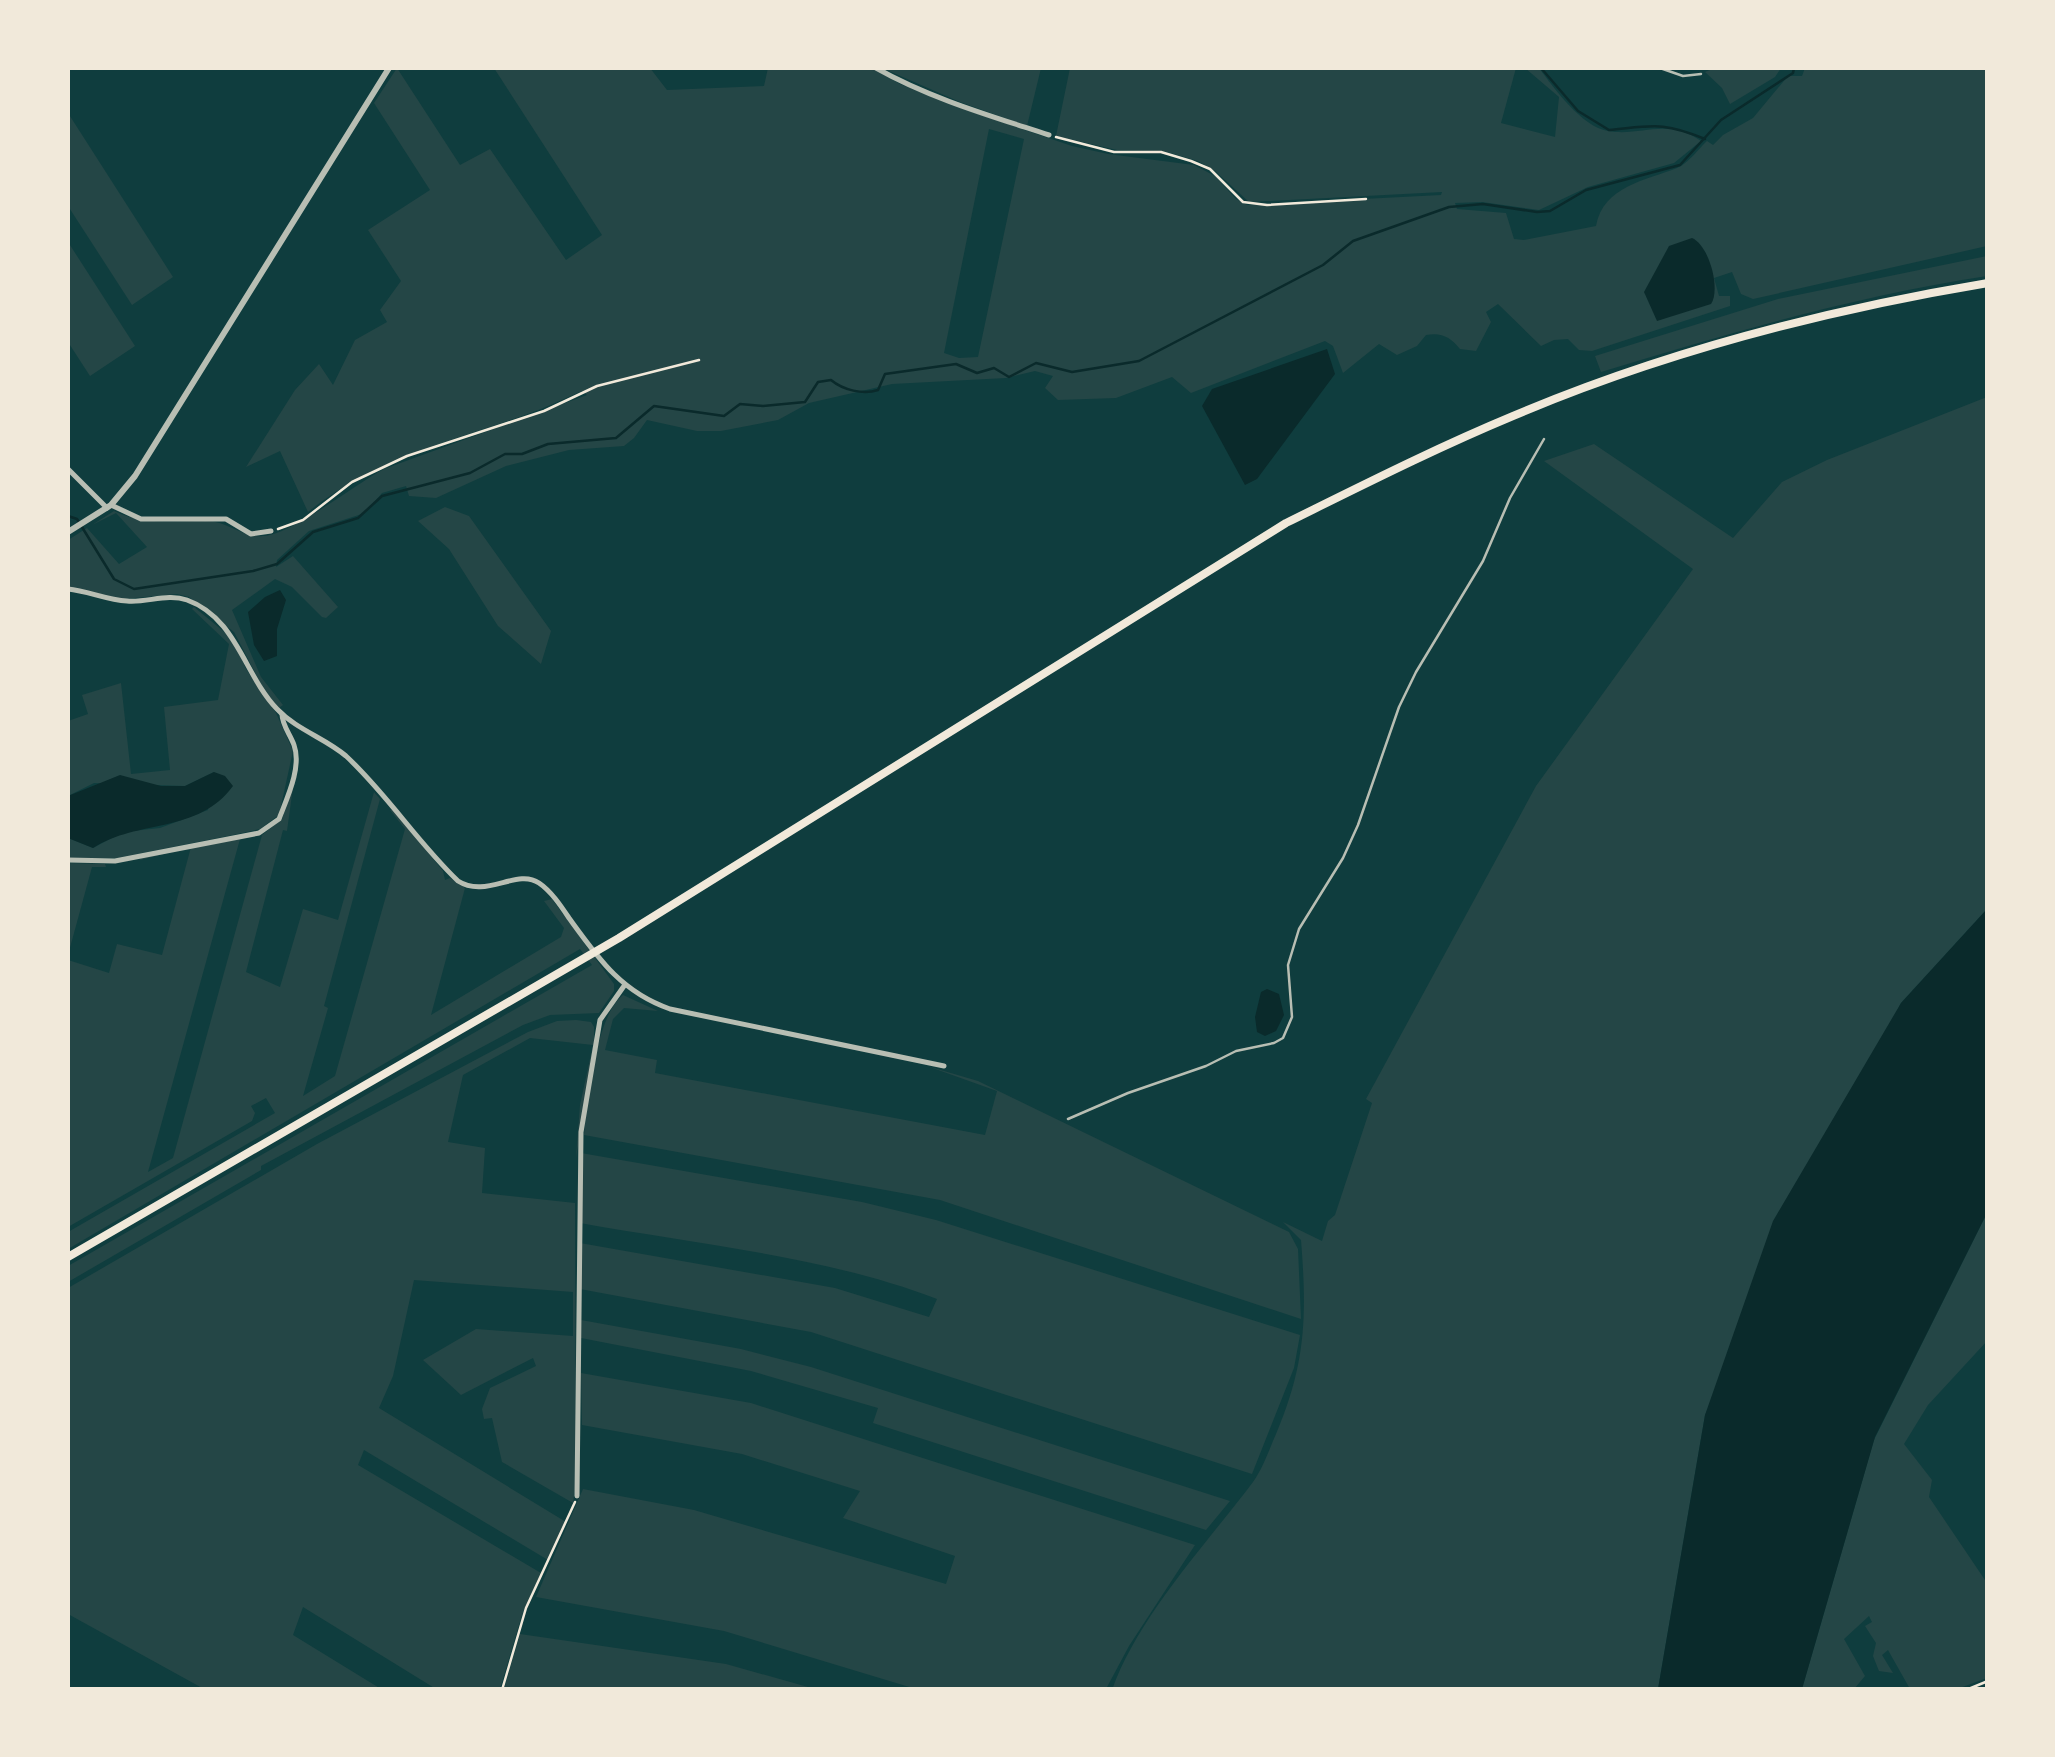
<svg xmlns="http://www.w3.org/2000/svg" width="2055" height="1757" font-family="'Nunito Sans',sans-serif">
  <rect width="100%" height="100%" fill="#0f3d3e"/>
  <g fill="#244646" fill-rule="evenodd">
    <path d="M397,68L460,165L490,149L566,260L602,235L494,68H650L667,90L764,86L768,68H872L900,84L946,103L1072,146L1108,154L1194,165L1215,176L1236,199L1247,205L1441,195L1442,192L1249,202L1215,171L1198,161L1163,151L1117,150L1056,136L1070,68H1516L1501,123L1555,137L1559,97L1525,68H1539C1554,88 1582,127 1608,131C1641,137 1667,117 1701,141L1674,163L1588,187L1539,210L1482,202L1455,203L1457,209L1506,213L1514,239L1524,240L1596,226C1603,186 1647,180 1677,168C1689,163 1698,149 1707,141L1713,145L1723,135L1753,118L1788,76H1802L1805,68H1987V246L1753,299L1741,294L1732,272L1714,278L1719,296H1730V306L1592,351L1579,350L1568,339L1554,340L1541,346L1498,304L1486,312L1491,322L1476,351L1460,349C1451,337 1441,332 1426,335L1417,346L1397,355L1379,344L1343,373L1333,346L1325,341L1191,393L1172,377L1116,398L1058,400L1045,388L1053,376L1035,371L1006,378L892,384L809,403L778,420L721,431H697L647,420L634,438L624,446L569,450L506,466L436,498L409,496L406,486L382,493L365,513L309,531L277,560L276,567L293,556L338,607L326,618L322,617L292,587L275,579L232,610L261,677L283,705L279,708L265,692L234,632L189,597L177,594L124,599L68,587V540L87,528L119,564L147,547L116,513L92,525L114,511C143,525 174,521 206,521C228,521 242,538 264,536C292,534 354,485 384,469L587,395L582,391C563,399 545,408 525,415C448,442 372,460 308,512L280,451L246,467L295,390L319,364L333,385L355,340L387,322L380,310L401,281L368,230L430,190L374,103ZM989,129L1024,139L978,357L959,358L944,353Z"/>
    <path d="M882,68H1041L1027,126L960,102Z"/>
    <path d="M1715,68H1781L1775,77L1730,104L1722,88L1705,72Z"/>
    <path d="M68,113L173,277L132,305L68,206Z"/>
    <path d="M68,242L135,346L90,376L68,342Z"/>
    <path d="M1987,256V276C1856,296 1729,333 1601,372L1595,356L1778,299Z"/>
    <path d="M1987,397V909L1901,1003L1705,1415L1658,1689L1112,1690C1137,1618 1207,1543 1253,1482C1263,1468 1269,1450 1276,1434C1306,1363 1307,1316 1301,1240L1283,1222L1322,1241L1328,1221L1335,1215L1372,1103L1366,1099L1536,786L1693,569L1544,461L1594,444L1733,538L1782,482L1827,460Z"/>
    <path d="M445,507L469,516L551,631L541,664L498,626L449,549L418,521Z"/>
    <path d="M194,607L233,639L246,669L276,713L293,751L279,815L260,829L233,835L117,858H68V838L93,848L123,832L160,828L208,810L214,772L185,786L94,783L68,796V721L88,714L82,695L121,683L131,774L170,770L164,707L218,700L229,644L192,609Z"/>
    <path d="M294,780L287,831L283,830L246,972L280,987L303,909L338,920L374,792L380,799L324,1006L328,1008L303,1096L335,1076L405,829L390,810H393L443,871L445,880L450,878L465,888L431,1015L561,937L564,928L544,901L552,899L614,984V991L599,1013L550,1015L523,1025L261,1166V1170L68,1282V1266L592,965L580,949L68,1249V1232L275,1113L266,1098L251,1106L255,1113L252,1121L68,1227V960L109,973L117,944L162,955L191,847L140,860L141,857L240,839L148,1172L173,1158L262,835L282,819Z"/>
    <path d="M68,863L105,864L106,867H92L68,955Z"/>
    <path d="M623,995L658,1011L624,1008L613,1019L605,1050L657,1060L655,1073L985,1135L997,1091L927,1066L978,1081L1289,1232L1298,1249L1301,1319L940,1200L584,1135C587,1100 596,1016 623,995Z"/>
    <path d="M576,1020L591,1022L594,1027V1046L576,1158L580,1105L593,1045L530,1038L463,1075L448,1142L485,1148L482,1193L575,1203L576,1483L573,1503L502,1462L492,1418L484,1419L482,1409L490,1388L536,1366L533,1358L461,1395L423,1360L476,1329L573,1336V1292L414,1280L393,1376L379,1408L566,1522L548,1560L364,1450L358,1465L541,1573L522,1615L500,1689H436L303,1607L293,1635L381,1689H204L68,1614V1288L317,1144L528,1032L557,1021Z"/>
    <path d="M581,1153L862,1202L936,1220L1300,1335L1294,1368L1252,1474L811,1332L580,1289V1243L835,1288L929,1317L937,1299C829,1257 696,1244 580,1223Z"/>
    <path d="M1987,1213V1341L1928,1405L1904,1444L1932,1480L1929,1497L1987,1583V1678L1957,1689H1910L1888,1650L1882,1655L1893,1673L1879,1671L1873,1656L1876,1643L1865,1626L1872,1622L1869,1616L1844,1639L1865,1676L1854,1689H1802L1874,1440Z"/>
    <path d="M581,1320L741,1349L811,1367L1230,1501L1206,1530L873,1423L878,1408L751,1371L581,1338Z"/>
    <path d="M581,1373L751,1403L1195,1545L1129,1646L1106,1689H916L724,1631L536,1597L583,1489L694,1510L946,1584L955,1556L843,1518L860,1491L742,1454L582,1425Z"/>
    <path d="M520,1634L726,1664L815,1689H504Z"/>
  </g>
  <g fill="#0a2a2b">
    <path d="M1692,238C1709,245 1721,289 1711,304L1657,321L1644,292L1669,246Z"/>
    <path d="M1327,349L1335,374L1257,479L1245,485L1202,406L1212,389Z"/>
    <path d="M280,590L286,600L277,629V656L264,661L254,645L248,612L265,597Z"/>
    <path d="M214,772L225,776L233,786C198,834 138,819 93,848L68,838V796L120,775L161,786H185Z"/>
    <path d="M1987,909V1213L1875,1437L1802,1689H1658L1705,1415L1773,1221L1901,1003Z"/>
    <path d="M1267,989L1279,994L1284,1015L1276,1031L1265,1036L1257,1032L1255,1017L1261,992Z"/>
  </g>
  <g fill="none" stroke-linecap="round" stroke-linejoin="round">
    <g stroke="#0a2a2b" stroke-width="2.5">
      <path d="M1541,68L1578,111L1609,130C1652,126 1662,121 1705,139"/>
      <path d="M68,516L77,519L114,579L134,589L253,571L277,564L313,532L358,518L382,496L470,473L505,454H522L548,444L616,438L654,406L724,416L740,404L763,406L805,402L818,382L831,380C843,390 863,395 878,390L885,374L956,364L977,373L994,368L1009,377L1036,363L1072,372L1139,361L1323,265L1353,241L1449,207L1483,204L1537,212L1550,211L1586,190L1680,165L1721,120L1793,73L1794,68"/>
    </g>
    <g stroke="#f1e9da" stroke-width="2.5">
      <path d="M1056,137L1114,152H1161L1191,161L1210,169L1243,202L1267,205L1366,199"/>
      <path d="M278,529L303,520L352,482L407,456L544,411L597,386L699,360"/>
      <path d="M502,1690L526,1608L575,1502"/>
      <path d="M1966,1690L1988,1681"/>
    </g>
    <g stroke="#b8beb3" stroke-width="2.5">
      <path d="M1660,68L1683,76L1701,74"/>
      <path d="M1068,1119L1128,1093L1206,1066L1236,1051L1274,1043L1283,1038L1292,1017L1288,965L1299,929L1343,858L1358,825L1399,707L1416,672L1483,561L1510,498L1544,439"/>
    </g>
    <g stroke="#b8beb3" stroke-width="5">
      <path d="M876,68C929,98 991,116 1049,135"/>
      <path d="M68,469L107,508"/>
      <path d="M111,505L141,519H226L251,534L271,531"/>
      <path d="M68,589C88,591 107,600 127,601C147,603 167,593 187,600C237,618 244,675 277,709C297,730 325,738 346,756C387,794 418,843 458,881C486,899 517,868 539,883C551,891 561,906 569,918C598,958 621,992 670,1009L944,1066"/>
      <path d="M68,860L115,861L259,833L279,819C287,798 302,767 294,745C290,734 282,725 282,714"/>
      <path d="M577,1496L581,1132L600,1020L624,986"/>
    </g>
    <path stroke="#b8beb3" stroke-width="6" d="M68,532L111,505L135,476L389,68"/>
    <path stroke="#f1e9da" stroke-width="8" d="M68,1257L619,938L1286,523C1361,486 1436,448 1513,416C1664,352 1826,310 1988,283"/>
  </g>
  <rect width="2055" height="1757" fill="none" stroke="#f1e9da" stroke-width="140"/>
</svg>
